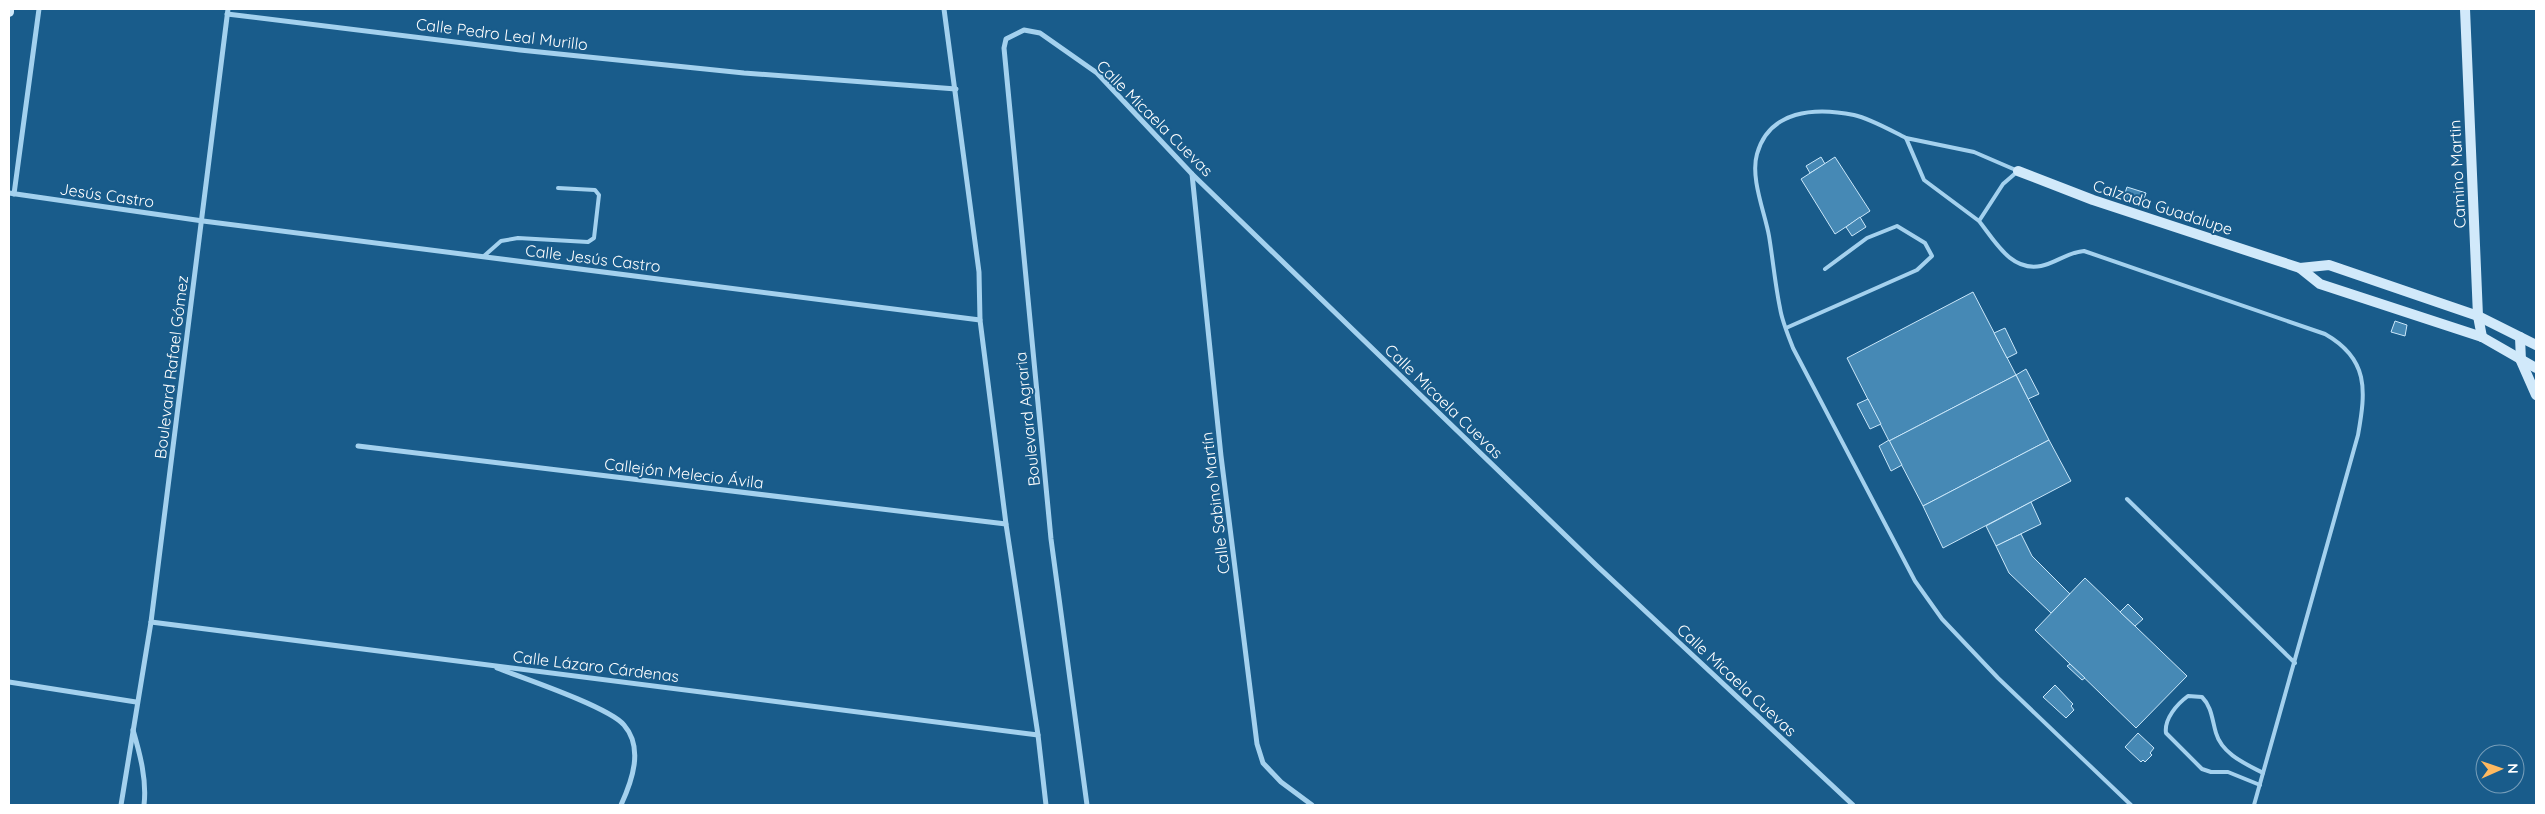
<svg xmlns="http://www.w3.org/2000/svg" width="2545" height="814" font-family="Quicksand,sans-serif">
  <rect width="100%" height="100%" fill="#195c8b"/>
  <g fill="#4689b5" stroke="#cae7fa">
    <path d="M1821,157L1825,164L1810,173L1806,166Z"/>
    <path d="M1835,157L1870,211L1835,234L1801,179Z"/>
    <path d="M2127,187L2146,193L2142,205L2123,199Z"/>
    <path d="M1860,217L1866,227L1852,236L1846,227Z"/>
    <path d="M1973,292L2016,375L1889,441L1847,358Z"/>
    <path d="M2395,321L2407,325L2405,336L2391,332Z"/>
    <path d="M2005,328L2017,353L2007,358L1994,333Z"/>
    <path d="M2026,369L2039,394L2028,399L2016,375Z"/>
    <path d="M2016,375L2049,440L1923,506L1889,441Z"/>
    <path d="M1868,399L1881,424L1870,429L1857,404Z"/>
    <path d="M1889,440L1902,465L1891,471L1879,446Z"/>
    <path d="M2049,440L2071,481L1943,548L1923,506Z"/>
    <path d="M2031,502L2041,524L1996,546L1986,526Z"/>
    <path d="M2021,534L2032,556L2070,594L2051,613L2009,573L1996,546Z"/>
    <path d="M2085,578L2187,676L2136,728L2035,630Z"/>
    <path d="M2128,604L2143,619L2135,626L2120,612Z"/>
    <path d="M2070,664L2085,678L2082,680L2067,666Z"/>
    <path d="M2055,685L2073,704L2071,706L2074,710L2066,718L2043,697Z"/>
    <path d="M2138,733L2154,748L2150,753L2152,755L2145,762L2143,760L2141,762L2125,747Z"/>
  </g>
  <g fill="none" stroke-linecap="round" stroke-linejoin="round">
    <g stroke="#a4d1ee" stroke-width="4">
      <path d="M1906,138C1890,130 1871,119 1854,115C1815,107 1769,110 1757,154C1750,178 1765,213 1769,236C1773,260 1775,284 1780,308C1782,321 1788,335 1793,348L1915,581L1942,619L1998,678L2131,805"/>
      <path d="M1979,221L1924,180L1906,138L1974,152L2018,171L2003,184L1979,221C1995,241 2011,272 2041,266C2056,263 2068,252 2084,251L2325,334C2369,359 2366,390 2358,435L2254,805"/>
      <path d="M484,256L501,241L518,238L588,242L594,238L599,195L595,190L558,188"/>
      <path d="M1786,328L1917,270L1932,256L1925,243L1897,226L1867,238L1825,269"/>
      <path d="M2127,499L2295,663"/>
      <path d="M2260,785L2228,772H2211L2202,769L2166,733C2164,719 2177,704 2188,696L2202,697C2212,707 2212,720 2216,733C2222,754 2246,764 2263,773"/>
    </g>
    <g stroke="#a4d1ee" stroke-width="5">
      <path d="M944,9L979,272L980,320L1006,524L1038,735L1046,805"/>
      <path d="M227,14L520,50L744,73L956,89"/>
      <path d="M1192,174L1221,456L1257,744L1263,763L1281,782L1312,805"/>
      <path d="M9,193L203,221L980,320"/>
      <path d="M14,194L39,9"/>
      <path d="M358,446L1006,524"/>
      <path d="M151,622L1038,735"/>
      <path d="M497,668C523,678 609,707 624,725C644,748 632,781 621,805"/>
      <path d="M9,682L136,702"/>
      <path d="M133,730C140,754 147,780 144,805"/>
      <path d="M121,805L151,622L228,9"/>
      <path d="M1087,805L1051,539L1004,48L1006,39L1024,30L1040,33L1097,73L1192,174L1596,565L1853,805"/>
    </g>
    <g stroke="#d1e9fa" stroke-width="10">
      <path d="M2465,9L2478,316L2482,337"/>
      <path d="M9,12V9"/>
      <path d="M2018,171L2093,200L2300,268L2320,284L2482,337L2536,368"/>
      <path d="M2300,268L2329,265L2478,316L2536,345"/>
      <path d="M2520,337L2521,361L2536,395"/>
    </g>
  </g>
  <g text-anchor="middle" stroke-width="4" stroke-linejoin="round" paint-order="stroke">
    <g font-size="16" fill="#fff" stroke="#195c8b">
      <text transform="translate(502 34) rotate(7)" y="6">Calle Pedro Leal Murillo</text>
      <text transform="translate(1155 118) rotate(45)" y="6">Calle Micaela Cuevas</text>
      <text transform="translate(2457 174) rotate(-93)" y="6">Camino Martin</text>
      <text transform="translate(107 195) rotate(8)" y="6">Jesús Castro</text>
      <text transform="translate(2163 207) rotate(18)" y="6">Calzada Guadalupe</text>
      <text transform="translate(593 258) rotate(7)" y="6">Calle Jesús Castro</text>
      <text transform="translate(171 367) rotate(-83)" y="6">Boulevard Rafael Gómez</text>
      <text transform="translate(1444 401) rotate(44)" y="6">Calle Micaela Cuevas</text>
      <text transform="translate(1027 419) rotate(-96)" y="6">Boulevard Agraria</text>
      <text transform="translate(684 473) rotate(7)" y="6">Callejón Melecio Ávila</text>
      <text transform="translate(1215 503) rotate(-97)" y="6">Calle Sabino Martín</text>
      <text transform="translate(596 666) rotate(7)" y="6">Calle Lázaro Cárdenas</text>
      <text transform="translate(1737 680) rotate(43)" y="6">Calle Micaela Cuevas</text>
    </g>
  </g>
  <rect width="2545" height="814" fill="none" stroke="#ffffff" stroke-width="20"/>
  <g transform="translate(2500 769) rotate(88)"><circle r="24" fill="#195c8b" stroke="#759db9"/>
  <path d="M0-4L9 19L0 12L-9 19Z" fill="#ffb960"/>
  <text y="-8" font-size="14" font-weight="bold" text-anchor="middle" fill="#ffffff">N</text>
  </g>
</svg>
